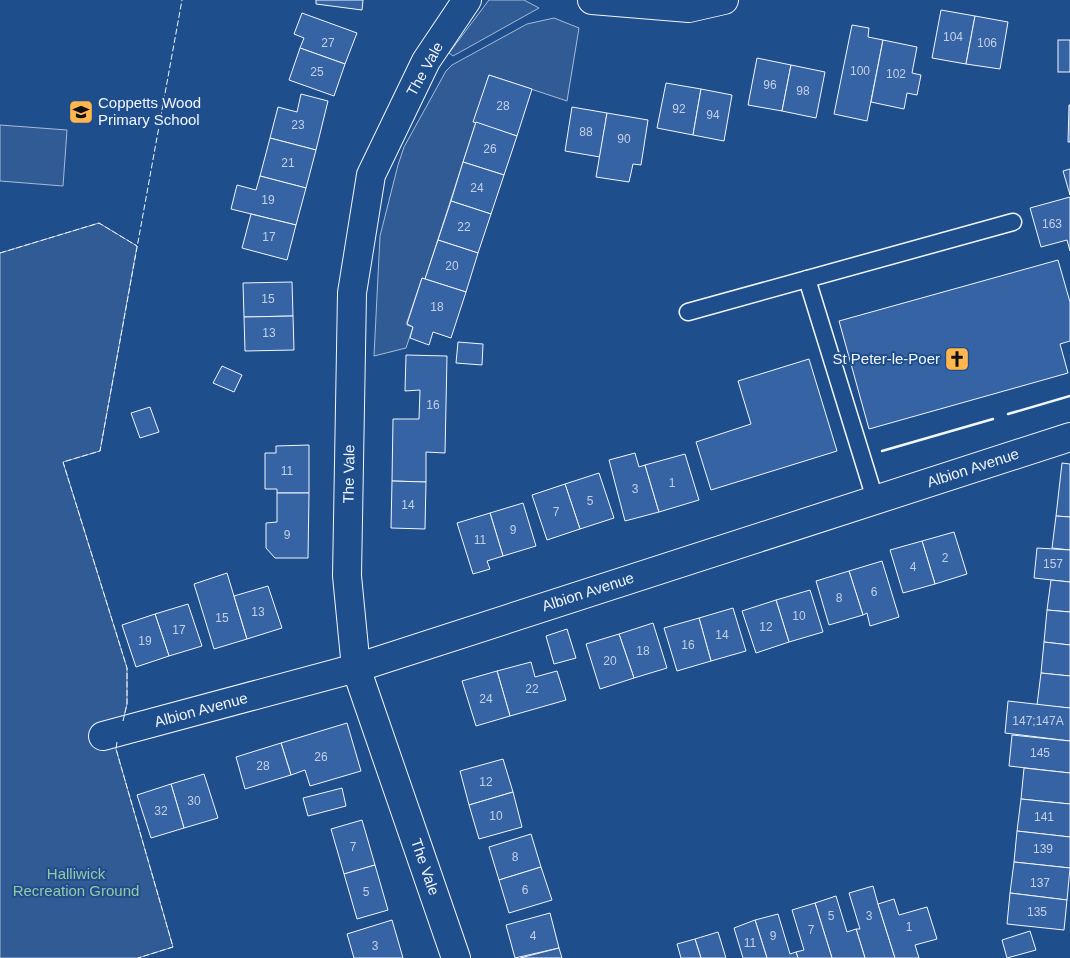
<svg xmlns="http://www.w3.org/2000/svg" width="1070" height="958" font-family="Helvetica,sans-serif">
  <rect width="100%" height="100%" fill="#1f4e8c"/>
  <g fill="#305b95" stroke="#a8bbd7">
    <path d="M489,0H524L539,8L453,56L449,53Z"/>
    <path d="M554,18L579,28L567,101L489,75L474,122H476L425,279L422,278L407,322V325L413,327L406,348L374,356L380,236L398,165L404,147L446,71L452,65L527,24Z"/>
    <path d="M0,125L67,130L63,186L0,181Z"/>
    <path d="M99,223L137,246L100,451L63,462L127,668V704L116,749L173,947L138,958H0V253Z"/>
  </g>
  <g fill="#3563a3" stroke="#f2f6ff">
    <path d="M316,0H363L362,10L316,4Z"/>
    <path d="M941,10L975,16L966,64L932,58Z"/>
    <path d="M302,13L357,33L345,64L300,48L304,38L294,34Z"/>
    <path d="M975,16L1008,22L1000,69L966,64Z"/>
    <path d="M852,25L869,28L868,37L883,40L867,121L834,114Z"/>
    <path d="M883,40L917,47L912,73L921,75L917,95L907,93L904,109L871,102Z"/>
    <rect x="1058" y="40" width="12" height="32"/>
    <path d="M300,48L345,64L334,96L289,80Z"/>
    <path d="M757,58L791,65L782,111L748,105Z"/>
    <path d="M791,65L825,72L816,118L782,111Z"/>
    <path d="M489,75L532,89L517,136L473,122Z"/>
    <path d="M666,83L701,89L693,135L657,128Z"/>
    <path d="M701,89L732,95L724,141L693,135Z"/>
    <path d="M301,94L328,101L316,150L270,138L278,107L297,112Z"/>
    <path d="M1069,105H1070V142H1068Z"/>
    <path d="M572,107L607,113L600,157L565,151Z"/>
    <path d="M607,113L648,120L641,165L633,164L629,182L596,177Z"/>
    <path d="M476,122L517,136L504,175L463,162Z"/>
    <path d="M270,138L316,150L306,188L260,176Z"/>
    <path d="M463,162L504,175L491,214L451,201Z"/>
    <path d="M1070,169V195L1063,171Z"/>
    <path d="M260,176L306,188L296,225L231,209L237,185L256,190Z"/>
    <path d="M1070,197V251L1067,240L1041,247L1030,208Z"/>
    <path d="M451,201L491,214L478,253L438,240Z"/>
    <path d="M251,214L296,225L287,260L242,248Z"/>
    <path d="M438,240L478,253L466,292L425,279Z"/>
    <path d="M1058,260L1070,302V341L1060,344L1068,373L869,429L839,321Z"/>
    <path d="M422,278L466,292L451,338L433,332L429,345L410,338L413,327L407,324Z"/>
    <path d="M292,282L293,316L244,317L243,283Z"/>
    <path d="M293,316L294,350L245,351L244,317Z"/>
    <path d="M458,342L483,344L482,365L456,363Z"/>
    <path d="M406,355L447,356L445,453L426,452V482L392,481L393,419H419L420,390L405,391Z"/>
    <path d="M809,359L837,451L711,490L696,442L751,424L738,381Z"/>
    <path d="M222,366L242,375L234,392L213,383Z"/>
    <path d="M150,407L159,432L140,438L131,413Z"/>
    <path d="M309,445V493H277V489H265V453H276V446Z"/>
    <path d="M635,453L639,467L645,465L659,512L625,521L609,460Z"/>
    <path d="M685,454L699,500L659,512L645,465Z"/>
    <path d="M1062,463L1070,464V517L1056,516Z"/>
    <path d="M599,473L614,518L580,529L565,484Z"/>
    <path d="M392,481L426,482L425,529L391,528Z"/>
    <path d="M565,484L580,529L547,540L532,495Z"/>
    <path d="M277,493H309L308,558H275L266,548V523L277,522Z"/>
    <path d="M523,503L536,546L503,556L490,513Z"/>
    <path d="M490,513L503,556L487,561L490,569L473,574L457,523Z"/>
    <path d="M1056,516L1070,517V550L1052,548Z"/>
    <path d="M954,532L967,574L935,584L922,541Z"/>
    <path d="M922,541L935,584L903,593L890,550Z"/>
    <path d="M1037,548L1070,550V582L1034,578Z"/>
    <path d="M882,561L899,617L870,626L867,613L863,615L849,571Z"/>
    <path d="M849,571L863,615L829,625L816,581Z"/>
    <path d="M227,573L247,639L214,649L194,584Z"/>
    <path d="M1051,580L1070,582V612L1047,610Z"/>
    <path d="M268,586L282,628L247,639L234,596Z"/>
    <path d="M810,590L823,632L789,642L776,600Z"/>
    <path d="M776,600L789,642L756,653L742,611Z"/>
    <path d="M188,604L202,646L169,656L155,614Z"/>
    <path d="M733,608L746,651L711,661L699,618Z"/>
    <path d="M1047,610L1070,612V645L1044,642Z"/>
    <path d="M155,614L169,656L136,667L122,625Z"/>
    <path d="M699,618L711,661L677,671L664,628Z"/>
    <path d="M653,623L667,668L634,678L619,634Z"/>
    <path d="M567,629L576,658L554,664L546,636Z"/>
    <path d="M619,634L634,678L600,689L586,644Z"/>
    <path d="M1044,642L1070,645V676L1041,673Z"/>
    <path d="M531,662L535,677L557,671L566,700L510,716L497,671Z"/>
    <path d="M497,671L510,716L476,726L462,681Z"/>
    <path d="M1041,673L1070,676V708L1037,705Z"/>
    <path d="M1008,701L1070,708V741L1005,733Z"/>
    <path d="M347,723L361,771L310,786L305,770L291,775L281,743Z"/>
    <path d="M1012,735L1070,741V773L1009,766Z"/>
    <path d="M281,743L291,775L245,789L236,757Z"/>
    <path d="M503,759L513,792L469,805L460,771Z"/>
    <path d="M1024,768L1070,773V804L1021,799Z"/>
    <path d="M204,774L218,818L184,828L171,784Z"/>
    <path d="M171,784L184,828L151,838L137,795Z"/>
    <path d="M342,788L346,806L308,816L303,798Z"/>
    <path d="M513,792L522,827L479,839L469,805Z"/>
    <path d="M1021,799L1070,804V837L1017,831Z"/>
    <path d="M362,820L375,865L344,874L331,829Z"/>
    <path d="M1017,831L1070,837V868L1014,862Z"/>
    <path d="M531,834L541,867L499,880L489,847Z"/>
    <path d="M1014,862L1070,868L1067,900L1010,893Z"/>
    <path d="M375,865L388,910L357,919L344,874Z"/>
    <path d="M541,867L552,900L509,913L499,880Z"/>
    <path d="M873,886L878,904L895,958H865L856,929H860L849,893Z"/>
    <path d="M1010,893L1067,900L1064,930L1007,924Z"/>
    <path d="M836,896L847,932L856,929L865,958H832L815,903Z"/>
    <path d="M894,899L899,915L927,907L937,939L915,945L919,958H895L878,904Z"/>
    <path d="M815,903L832,958H798L796,952L804,950L792,910Z"/>
    <path d="M550,913L559,948L515,958L506,925Z"/>
    <path d="M778,914L790,954L796,952L798,958H767L755,920Z"/>
    <path d="M392,920L403,958H354L347,934Z"/>
    <path d="M755,920L767,958H743L734,928Z"/>
    <path d="M1030,931L1036,950L1007,958L1002,940Z"/>
    <path d="M718,932L726,958H701L695,939Z"/>
    <path d="M695,939L701,958H681L677,944Z"/>
    <path d="M559,948L562,958H520Z"/>
  </g>
  <g fill="none" stroke-linecap="round" stroke-linejoin="round">
    <defs>
      <g id="service">
        <path d="M807,279L875,499"/>
        <path d="M688,312L1013,222"/>
      </g>
      <g id="minor">
        <path d="M592,0L689,8L724,0"/>
        <path d="M103,736L356,668L1070,437"/>
        <path d="M456,958L356,668L347,576L352,293L371,175L426,61L467,0"/>
      </g>
    </defs>
    <use href="#service" stroke="#f2f6ff" stroke-width="19"/>
    <use href="#minor" stroke="#f2f6ff" stroke-width="30"/>
    <use href="#service" stroke="#1f4e8c" stroke-width="16"/>
    <use href="#minor" stroke="#1f4e8c" stroke-width="28"/>
    <g stroke="#f2f6ff" stroke-width="1" stroke-dasharray="6 2.5" stroke-linecap="butt">
      <path d="M0,253L99,223L137,246"/>
      <path d="M123,721L127,704V668L63,462L100,451L182,0"/>
      <path d="M117,742L116,749L173,947L138,958"/>
    </g>
    <g stroke="#f2f6ff" stroke-width="2.5">
      <path d="M1008,414L1070,396"/>
      <path d="M882,451L993,419"/>
    </g>
  </g>
  <defs>
    <symbol id="school-square" viewBox="-11 -11 22 22"><rect x="-9" y="-9" width="18" height="18" rx="4" fill="#ffb74d" stroke="#1f4e8c"/><path d="M0-5L7-2L0 1L-7-2ZM-4 1L0 2.5L4 1V4Q0 6-4 4Z" fill="#111"/></symbol>
    <symbol id="church-square" viewBox="-11 -11 22 22"><rect x="-9" y="-9" width="18" height="18" rx="4" fill="#ffb74d" stroke="#1f4e8c"/><path d="M-1.2-6h2.4v3.5h3.3v2.4h-3.3V6h-2.4V-.1h-3.3v-2.4h3.3Z" fill="#111"/></symbol>
  </defs>
  <g fill-rule="evenodd">
    <use href="#school-square" x="67" y="98" width="28" height="28"/>
    <use href="#church-square" x="943" y="345" width="28" height="28"/>
  </g>
  <g text-anchor="middle" stroke-width="4" stroke-linejoin="round" paint-order="stroke">
    <g font-size="12" fill="#c3d1e8">
      <text x="953" y="41">104</text>
      <text x="328" y="47">27</text>
      <text x="987" y="47">106</text>
      <text x="860" y="75">100</text>
      <text x="317" y="76">25</text>
      <text x="896" y="78">102</text>
      <text x="770" y="89">96</text>
      <text x="803" y="95">98</text>
      <text x="503" y="110">28</text>
      <text x="679" y="113">92</text>
      <text x="713" y="119">94</text>
      <text x="298" y="129">23</text>
      <text x="586" y="136">88</text>
      <text x="624" y="143">90</text>
      <text x="490" y="153">26</text>
      <text x="288" y="167">21</text>
      <text x="477" y="192">24</text>
      <text x="268" y="204">19</text>
      <text x="1052" y="228">163</text>
      <text x="464" y="231">22</text>
      <text x="269" y="241">17</text>
      <text x="452" y="270">20</text>
      <text x="268" y="303">15</text>
      <text x="437" y="311">18</text>
      <text x="269" y="337">13</text>
      <text x="433" y="409">16</text>
      <text x="287" y="475">11</text>
      <text x="672" y="487">1</text>
      <text x="635" y="493">3</text>
      <text x="590" y="505">5</text>
      <text x="408" y="509">14</text>
      <text x="556" y="516">7</text>
      <text x="513" y="534">9</text>
      <text x="287" y="539">9</text>
      <text x="480" y="544">11</text>
      <text x="945" y="562">2</text>
      <text x="1053" y="568">157</text>
      <text x="913" y="571">4</text>
      <text x="874" y="596">6</text>
      <text x="839" y="602">8</text>
      <text x="258" y="616">13</text>
      <text x="799" y="620">10</text>
      <text x="222" y="622">15</text>
      <text x="766" y="631">12</text>
      <text x="179" y="634">17</text>
      <text x="722" y="639">14</text>
      <text x="145" y="645">19</text>
      <text x="688" y="649">16</text>
      <text x="643" y="655">18</text>
      <text x="610" y="665">20</text>
      <text x="532" y="693">22</text>
      <text x="486" y="703">24</text>
      <text x="1038" y="725">147;147A</text>
      <text x="1040" y="757">145</text>
      <text x="321" y="761">26</text>
      <text x="263" y="770">28</text>
      <text x="486" y="786">12</text>
      <text x="194" y="805">30</text>
      <text x="161" y="815">32</text>
      <text x="496" y="820">10</text>
      <text x="1044" y="821">141</text>
      <text x="353" y="851">7</text>
      <text x="1043" y="853">139</text>
      <text x="515" y="861">8</text>
      <text x="1040" y="887">137</text>
      <text x="525" y="894">6</text>
      <text x="366" y="896">5</text>
      <text x="1037" y="916">135</text>
      <text x="831" y="920">5</text>
      <text x="869" y="920">3</text>
      <text x="909" y="931">1</text>
      <text x="811" y="934">7</text>
      <text x="533" y="940">4</text>
      <text x="773" y="940">9</text>
      <text x="750" y="947">11</text>
      <text x="375" y="950">3</text>
    </g>
    <g font-size="15" fill="#f2f6ff" stroke="#1f4e8c">
      <text transform="translate(425 69) rotate(-61)" y="5">The Vale</text>
      <text transform="translate(973 468) rotate(-18)" y="5">Albion Avenue</text>
      <text transform="translate(349 474) rotate(-89)" y="5">The Vale</text>
      <text transform="translate(588 592) rotate(-18)" y="5">Albion Avenue</text>
      <text transform="translate(201 710) rotate(-15)" y="5">Albion Avenue</text>
      <text transform="translate(425 867) rotate(71)" y="5">The Vale</text>
    </g>
    <g font-size="15" fill="#f2f6ff" stroke="#1f4e8c" text-anchor="start">
      <text x="98" y="108">Coppetts Wood<tspan x="98" dy="17">Primary School</tspan></text>
      <text x="940" y="364" text-anchor="end">St Peter-le-Poer</text>
    </g>
    <g font-size="15" fill="#97c8a6" stroke="#1f4e8c">
      <text x="76" y="879">Halliwick<tspan x="76" dy="17">Recreation Ground</tspan></text>
    </g>
  </g>
</svg>
